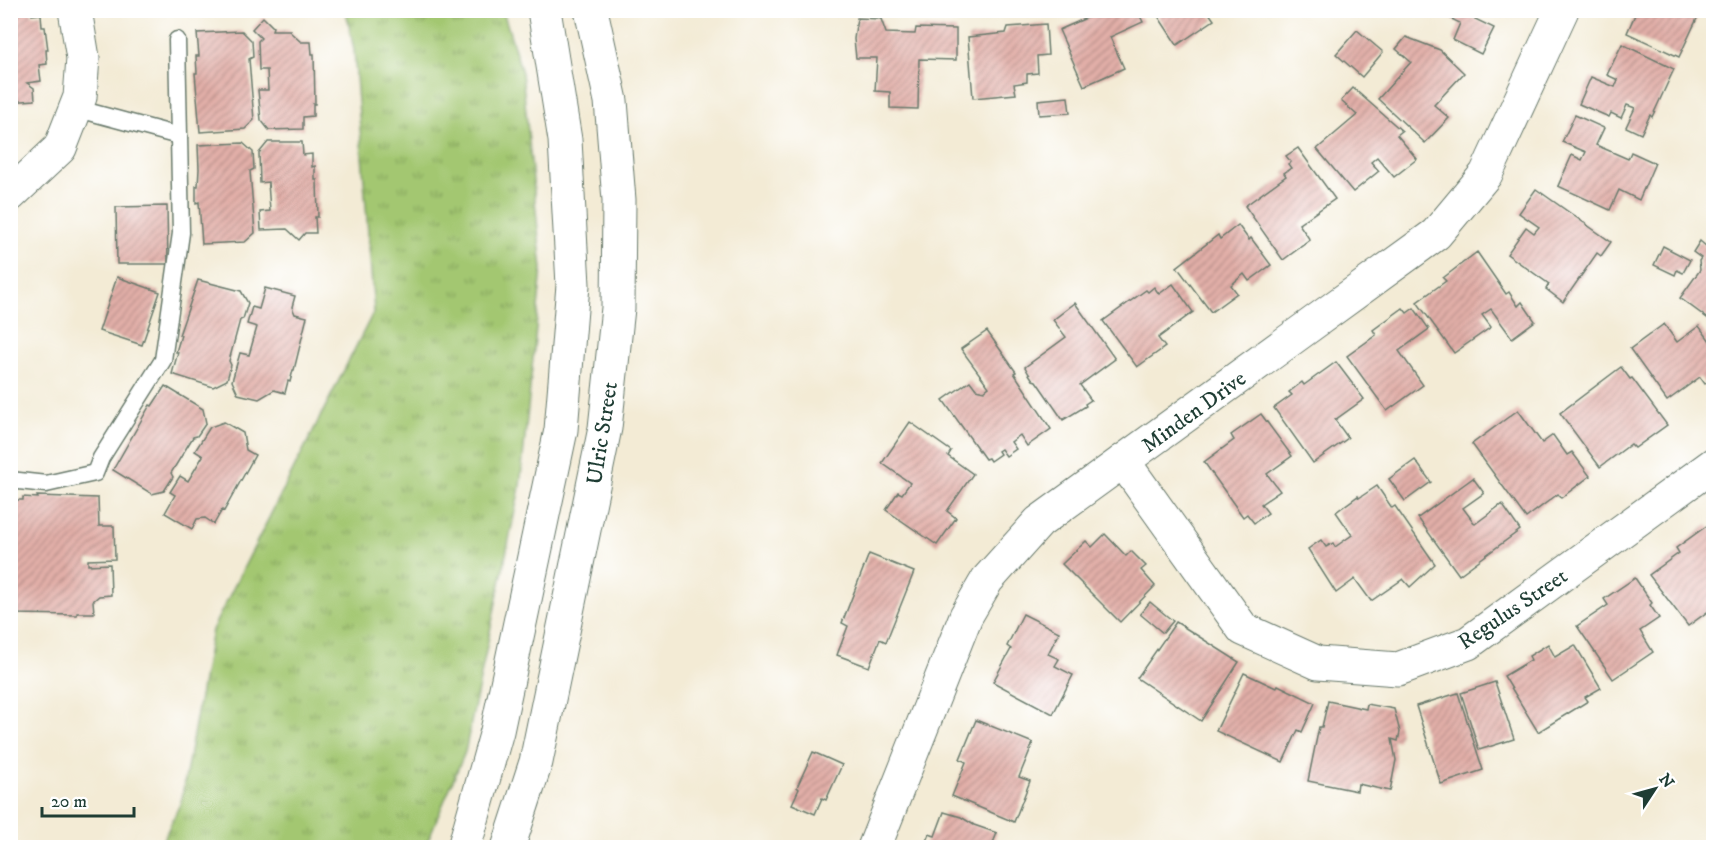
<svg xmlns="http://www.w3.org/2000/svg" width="1724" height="858" font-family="'IM FELL DW Pica',serif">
  <defs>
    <pattern id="grass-tufts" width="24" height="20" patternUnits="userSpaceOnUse" patternTransform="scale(1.5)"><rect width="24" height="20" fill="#a3c771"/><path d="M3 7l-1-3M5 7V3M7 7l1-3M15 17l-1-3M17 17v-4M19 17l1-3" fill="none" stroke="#84a35e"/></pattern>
    <pattern id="building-hatch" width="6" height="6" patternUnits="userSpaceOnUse" patternTransform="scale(1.5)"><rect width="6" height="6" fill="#e2afa8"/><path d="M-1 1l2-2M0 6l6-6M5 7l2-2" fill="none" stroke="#b7908a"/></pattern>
  </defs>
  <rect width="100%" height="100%" fill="#fff"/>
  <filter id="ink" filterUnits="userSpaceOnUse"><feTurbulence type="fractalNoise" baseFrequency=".0167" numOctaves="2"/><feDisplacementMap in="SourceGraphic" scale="12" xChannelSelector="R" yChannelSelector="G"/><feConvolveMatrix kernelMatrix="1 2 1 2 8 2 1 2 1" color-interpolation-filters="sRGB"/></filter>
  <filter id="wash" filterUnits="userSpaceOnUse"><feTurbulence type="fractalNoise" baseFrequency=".008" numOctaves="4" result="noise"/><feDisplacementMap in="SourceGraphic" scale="24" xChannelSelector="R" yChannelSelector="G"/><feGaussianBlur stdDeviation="1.35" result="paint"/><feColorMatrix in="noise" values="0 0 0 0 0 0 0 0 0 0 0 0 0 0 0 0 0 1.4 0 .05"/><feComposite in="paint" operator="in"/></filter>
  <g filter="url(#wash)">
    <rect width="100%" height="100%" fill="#f3ebd5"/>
    <path fill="url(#grass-tufts)" stroke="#618252" stroke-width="1.5" d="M346,11H503L522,73L542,269L520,487L465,752L425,847H160L181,802L212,630L374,311L354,50Z"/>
    <g id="blocks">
      <g fill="url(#building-hatch)">
        <path d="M10,10H32V15L41,14L42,27H45L48,50H46L47,64L39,65L41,81L27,83L34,88L35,100L10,102Z"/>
        <path d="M1091,10H1137L1143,22L1110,37L1124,68L1084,86L1059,30L1093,15Z"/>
        <path d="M1154,10H1210L1209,13L1214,20L1177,45Z"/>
        <path d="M1433,10H1477L1473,18L1494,28L1481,54L1453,40L1460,23Z"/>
        <path d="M1637,10H1701L1679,57L1627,33Z"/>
        <path d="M263,17L273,27L272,30H290V32L301,42H311L312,54H314L315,104H313V116L303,117V129L269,130L261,120L258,90H268L267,70H259L258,41L261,38L252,29Z"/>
        <path d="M857,18L881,19L886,33L915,34L916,28L956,29V60L919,59L918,109L890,108V92L875,91L877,58H856L854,39Z"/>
        <path d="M1046,24L1048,55L1037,56L1038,73L1027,74V82L1014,84L1016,94L973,98L968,37L1006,33L1008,27Z"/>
        <path d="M1357,30L1383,52L1362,77L1336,54Z"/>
        <path d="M242,31L252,41L253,57L249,59L254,120L245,129L200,132L195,73H197L196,56H199L197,33Z"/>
        <path d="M1406,37L1440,50L1464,73L1434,105L1449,118L1425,143L1378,99L1411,62L1396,49Z"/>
        <path d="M1622,44L1674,69L1652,117L1650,115L1641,134L1626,127L1635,108L1627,105L1621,118L1611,113L1609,117L1579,104L1591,77L1615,87L1618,80L1607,75Z"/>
        <path d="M1353,88L1402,131L1397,135L1417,159L1394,177L1377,157L1371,162L1379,171L1353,192L1317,149L1357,115L1341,101Z"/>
        <path d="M1068,97L1070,113L1039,115L1038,100Z"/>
        <path d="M1575,115L1604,128L1596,145L1628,159L1631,152L1655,163L1639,200L1619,190L1610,210L1558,186L1572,155L1582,160L1586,152L1562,142Z"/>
        <path d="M268,142H302L303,155L312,154V167L315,166V180H317L318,217H315L316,233H305L299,240L287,229L261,230L260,212L270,211L268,182L260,183L259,153Z"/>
        <path d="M243,143L253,152L254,169L250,171L255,233L245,242L202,244L199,202L196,203V186H198L199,169L198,145Z"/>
        <path d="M1298,148L1335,199L1299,224L1310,240L1283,260L1245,206L1286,176L1284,173L1291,168L1288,164L1291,162L1286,156Z"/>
        <path d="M1536,189L1611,242L1601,256L1597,253L1563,302L1546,289L1549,284L1507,254L1526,227L1534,233L1539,227L1519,213Z"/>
        <path d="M167,206L168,264H117L116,207Z"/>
        <path d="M1238,225L1249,240L1251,238L1271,265L1249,281L1244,274L1231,285L1237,293L1211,312L1177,267L1218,235L1220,239Z"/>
        <path d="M1700,241L1707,247L1711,242L1714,243V323L1680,298L1700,270L1699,261L1701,258L1693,252Z"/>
        <path d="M1663,246L1690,260L1683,273L1677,270L1675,275L1654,265Z"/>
        <path d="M1477,252L1506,294L1509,292L1518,306L1522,302L1535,321L1512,338L1491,309L1482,315L1491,327L1454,353L1417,302L1446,281L1443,278Z"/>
        <path d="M117,277L160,292L142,345L99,331Z"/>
        <path d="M198,280L241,291L248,303L243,319L240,320L229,361L231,365L227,380L213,387L172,374L178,352H176L181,335H179Z"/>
        <path d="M1173,284L1193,312L1158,338L1165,347L1137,367L1103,321L1146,290L1148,292L1154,287L1159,294Z"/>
        <path d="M265,288L295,296L292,307L295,314L307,317L294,370H293L290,382L288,381L285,393L274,390L259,399L238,394L232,381L240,353L249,355L257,327L247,324L252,307L259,309Z"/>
        <path d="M1075,303L1115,359L1080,385L1091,400L1085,404L1086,406L1063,420L1036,381L1033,380L1029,374L1025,367L1066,337L1053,320Z"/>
        <path d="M1403,308L1407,313L1414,308L1429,329L1399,351L1423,385L1387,411L1347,356L1376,335L1373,330Z"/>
        <path d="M1664,324L1677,342L1699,326L1710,341L1714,338V377L1705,384L1700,377L1667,401L1630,349Z"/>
        <path d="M987,331L1016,372L1014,373L1051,429L1027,446L1020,435L1011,442L1016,449L1006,456L1001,449L998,451L1000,454L990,461L988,458L985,459L943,400L970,381L976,389L984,391L989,387L961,349Z"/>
        <path d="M1336,362L1364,399L1335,420L1348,438L1313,463L1274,408L1292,395L1289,392L1302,382L1304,385Z"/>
        <path d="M1621,367L1630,379L1632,378L1667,425L1635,448L1631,444L1600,467L1560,413Z"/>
        <path d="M165,386L203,409L206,423L197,436L193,437L171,473L173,477L164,491L152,494L113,470L150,405L152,406Z"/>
        <path d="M1518,410L1542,443L1553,435L1567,455L1572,452L1590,476L1561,498L1558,494L1526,518L1472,444Z"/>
        <path d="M1261,414L1292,456L1267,474L1280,491L1261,504L1268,513L1254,523L1247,514L1243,517L1204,462L1234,440L1231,435Z"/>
        <path d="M224,422L243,433L246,450L255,455L224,511L222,510L214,524L205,518L197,519L192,529L165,513L175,495L170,492L180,476L188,481L203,456L195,451L210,427Z"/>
        <path d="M910,422L951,451L948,456L973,474L947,511L956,518L937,545L886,510L898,492L902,494L910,483L882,463Z"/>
        <path d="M1415,460L1431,482L1405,501L1389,479Z"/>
        <path d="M1473,478L1484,493L1463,508L1475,524L1502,504L1520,530L1459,575L1418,518Z"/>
        <path d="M1377,486L1392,508L1395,506L1435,564L1410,587L1403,579L1371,601L1355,579L1336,593L1308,549L1321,540L1326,547L1333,543L1335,547L1352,535L1336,512L1358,496L1359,498Z"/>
        <path d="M37,496L98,498L99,526H114L115,559L88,560V565L110,564L111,595L99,596L93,601L94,613H77V615L15,614L14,603L10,599V500H23V497L38,498Z"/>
        <path d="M1708,525L1714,532V607L1688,626L1649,575L1679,553L1676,548Z"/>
        <path d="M1105,534L1126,556L1131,551L1146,566L1141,570L1155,586L1120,622L1062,564L1086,541L1092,547Z"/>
        <path d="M869,554L914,572L886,642L880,639L869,667L837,655L848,626L842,623Z"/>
        <path d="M1635,578L1652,603L1650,605L1659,618L1640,631L1653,652L1613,679L1577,626L1608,605L1604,599Z"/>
        <path d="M1150,602L1173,621L1163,633L1140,614Z"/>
        <path d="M1023,614L1059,632L1048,654L1059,659L1055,666L1073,675L1053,714L993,682L1011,649L1007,646Z"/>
        <path d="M1176,622L1239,662L1201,721L1137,678Z"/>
        <path d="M1548,644L1555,657L1575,645L1601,688L1585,697L1588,701L1538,732L1504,676L1531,660L1529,656Z"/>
        <path d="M1244,673L1276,688L1278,685L1315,703L1302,732L1298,730L1283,762L1216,731Z"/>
        <path d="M1495,682L1514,739L1479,750L1461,693Z"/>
        <path d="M1458,693L1483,770L1441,784L1416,706Z"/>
        <path d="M1328,701L1366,709L1367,704L1394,709L1400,732L1398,741L1392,739L1396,760L1390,791L1358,784L1357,791L1308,781L1319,727H1322Z"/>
        <path d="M976,720L1033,743L1019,777L1030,781L1014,822L952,796L966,762L960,759Z"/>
        <path d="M813,752L842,765L826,800L822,798L815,814L792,804L799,789L797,787Z"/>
        <path d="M944,812L961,817L974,825L997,833L991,848H923L929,834L935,836Z"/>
      </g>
    </g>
  </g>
  <g filter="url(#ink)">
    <use href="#blocks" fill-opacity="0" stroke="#697a6c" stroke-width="1.5"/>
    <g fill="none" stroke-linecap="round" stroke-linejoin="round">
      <defs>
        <g id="service">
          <path d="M75,108L179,136"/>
          <path d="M10,480L46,484L95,473L101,458L163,360L181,233L177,40"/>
        </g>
        <g id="minor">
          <path d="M10,195L60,148L80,97L83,58L75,10"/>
          <path d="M1123,461L1243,629L1318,663L1398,669L1468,643L1714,464"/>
          <path d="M874,848L966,616L987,580L1039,522L1436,234L1486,174L1562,10"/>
        </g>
        <g id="secondary">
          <path d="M464,848L497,731L561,430L573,285L565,140L544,10"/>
          <path d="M508,848L536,762L605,428L618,308L619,200L611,101L591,10"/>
        </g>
      </defs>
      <use href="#service" stroke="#697a6c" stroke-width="19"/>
      <use href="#minor" stroke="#697a6c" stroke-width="35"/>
      <use href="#secondary" stroke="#697a6c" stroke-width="35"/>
      <use href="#service" stroke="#fff" stroke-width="16"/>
      <use href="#minor" stroke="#fff" stroke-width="33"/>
      <use href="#secondary" stroke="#fff" stroke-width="33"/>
    </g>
  </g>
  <g text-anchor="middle" stroke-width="4.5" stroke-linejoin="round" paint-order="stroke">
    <g font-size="22" fill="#1f3d34" stroke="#fff">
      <text transform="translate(1193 411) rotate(-36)" y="8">Minden Drive</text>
      <text transform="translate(601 433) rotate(-81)" y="8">Ulric Street</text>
      <text transform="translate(1512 608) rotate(-34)" y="8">Regulus Street</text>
    </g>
  </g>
  <rect width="1724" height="858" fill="none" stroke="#fff" stroke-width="36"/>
  <g transform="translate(1655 789) rotate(54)" stroke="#ffffff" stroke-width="4.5" paint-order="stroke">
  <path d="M0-4.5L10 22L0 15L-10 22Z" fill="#1f3d34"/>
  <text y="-9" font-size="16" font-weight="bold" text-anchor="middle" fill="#1f3d34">N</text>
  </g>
  <path d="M42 807v9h92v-9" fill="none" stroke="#1f3d34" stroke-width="3"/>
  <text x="51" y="807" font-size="18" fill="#1f3d34" stroke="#ffffff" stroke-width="4.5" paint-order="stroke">20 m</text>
</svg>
